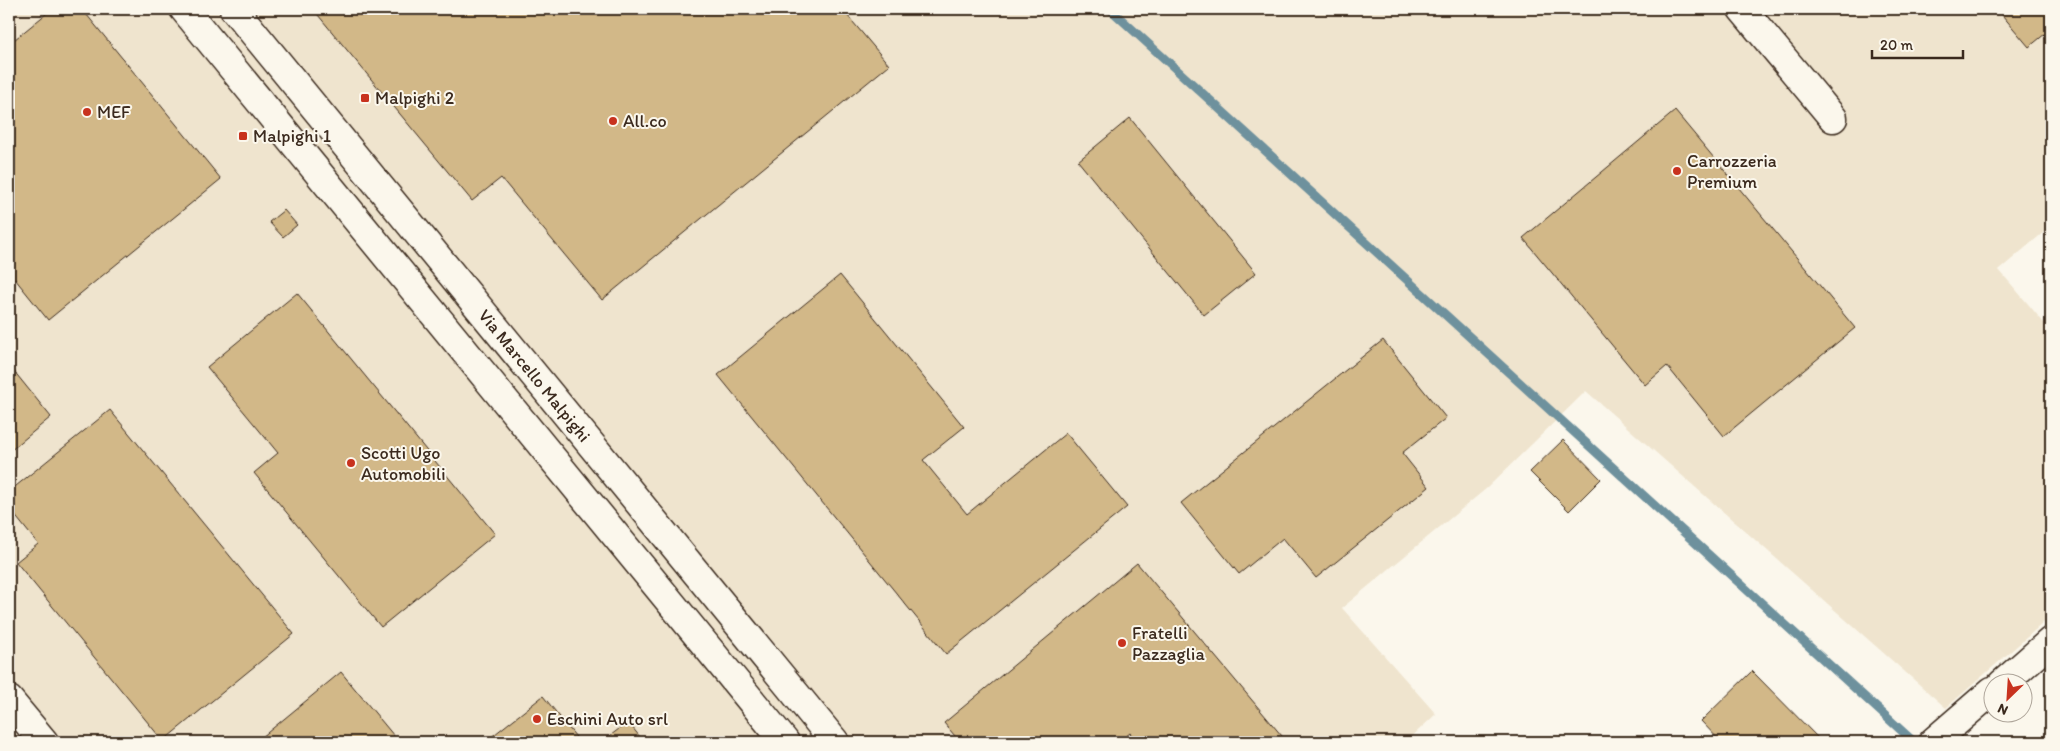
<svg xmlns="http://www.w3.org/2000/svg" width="2060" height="751" font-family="Itim,sans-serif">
  <rect width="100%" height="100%" fill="#fbf7ec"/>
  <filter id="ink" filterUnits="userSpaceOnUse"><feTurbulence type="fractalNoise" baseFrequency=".02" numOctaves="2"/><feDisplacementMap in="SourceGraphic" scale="10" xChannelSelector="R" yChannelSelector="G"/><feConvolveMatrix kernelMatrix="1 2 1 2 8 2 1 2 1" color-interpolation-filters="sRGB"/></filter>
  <g filter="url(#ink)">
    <path fill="#efe4ce" d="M9,9H2051V226L1999,270L2051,331V616L1946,708L1586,391L1487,488L1342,608L1436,714L1406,742H9Z"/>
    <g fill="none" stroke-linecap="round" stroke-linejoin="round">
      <path stroke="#6e919d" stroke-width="9" d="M1110,9L1914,742"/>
    </g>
    <g fill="#d2b888" stroke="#3b2a1e">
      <path d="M52,9H82L221,179L48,320L15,279L9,284V44Z"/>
      <path d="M313,9H842L889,65L602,300L501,178L472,201Z"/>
      <path d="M1997,9H2051V29L2029,47Z"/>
      <path d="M1675,111L1855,328L1724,436L1667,366L1645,385L1523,238Z"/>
      <path d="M1130,118L1256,273L1204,315L1078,161Z"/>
      <path d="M284,210L297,225L283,237L269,222Z"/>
      <path d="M840,275L964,427L923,460L967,514L1066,433L1127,507L946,654L718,375Z"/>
      <path d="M297,293L495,534L381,627L254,473L278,453L207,367Z"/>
      <path d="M1383,340L1446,418L1402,453L1429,487L1316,578L1283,538L1239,574L1181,503Z"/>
      <path d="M9,365L51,417L9,452Z"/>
      <path d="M110,410L294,634L163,741L16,562L38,544L9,508V488L11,490Z"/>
      <path d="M1563,440L1601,479L1569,511L1530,472Z"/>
      <path d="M1137,563L1287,742H1138L1130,733L1119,742H960L944,723Z"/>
      <path d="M1752,671L1822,742H1721L1701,721Z"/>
      <path d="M341,672L399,742H256Z"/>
      <path d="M543,696L580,742H485Z"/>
      <path d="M628,722L644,742H602Z"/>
    </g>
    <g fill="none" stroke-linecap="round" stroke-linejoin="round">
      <defs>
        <g id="street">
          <path d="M184,9L785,742"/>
          <path id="s1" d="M234,9L835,742"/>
          <path d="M1742,9L1833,118"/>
          <path d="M2002,684L2051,641"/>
          <path d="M9,700L44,742"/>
          <path d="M1933,742L1992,691"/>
        </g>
      </defs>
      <use href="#street" stroke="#3b2a1e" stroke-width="31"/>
      <use href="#street" stroke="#fbf7ec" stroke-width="28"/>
    </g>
  </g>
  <g fill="#c8321e" stroke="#fbf7ec" stroke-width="2">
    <rect x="360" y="93" width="10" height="10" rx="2.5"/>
    <circle cx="87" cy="112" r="5"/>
    <circle cx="613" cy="121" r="5"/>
    <rect x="238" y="131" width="10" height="10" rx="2.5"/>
    <circle cx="1677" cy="171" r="5"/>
    <circle cx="351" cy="463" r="5"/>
    <circle cx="1122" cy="643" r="5"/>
    <circle cx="537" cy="719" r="5"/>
  </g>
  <g text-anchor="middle" stroke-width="4" stroke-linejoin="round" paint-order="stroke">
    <g font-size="18" fill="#3b2a1e" stroke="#fbf7ec" text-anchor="start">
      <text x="375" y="104">Malpighi 2</text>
      <text x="97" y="118">MEF</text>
      <text x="623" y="127">All.co</text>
      <text x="253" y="142">Malpighi 1</text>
      <text x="1687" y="167">Carrozzeria<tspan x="1687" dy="21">Premium</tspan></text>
      <text x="361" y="459">Scotti Ugo<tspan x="361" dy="21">Automobili</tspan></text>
      <text x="1132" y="639">Fratelli<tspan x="1132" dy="21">Pazzaglia</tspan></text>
      <text x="547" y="725">Eschini Auto srl</text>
    </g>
    <g font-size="18" fill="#3b2a1e" stroke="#fbf7ec">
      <text dy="6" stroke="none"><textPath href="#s1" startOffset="474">Via Marcello Malpighi</textPath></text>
    </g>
  </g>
  <rect width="2060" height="751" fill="none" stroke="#fbf7ec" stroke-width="30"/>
  <rect x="15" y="15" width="2030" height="721" fill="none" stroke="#3b2a1e" stroke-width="2" filter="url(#ink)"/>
  <g transform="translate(2008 698) rotate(205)"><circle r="24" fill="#fbf7ec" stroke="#aea59a"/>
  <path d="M0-4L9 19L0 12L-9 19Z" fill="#c8321e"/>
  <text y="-8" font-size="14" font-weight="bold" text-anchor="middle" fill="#3b2a1e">N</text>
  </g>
  <path d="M1872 50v8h91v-8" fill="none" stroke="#3b2a1e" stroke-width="2.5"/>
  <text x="1880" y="50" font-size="15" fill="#3b2a1e" stroke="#fbf7ec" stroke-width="4" paint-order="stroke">20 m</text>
</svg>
